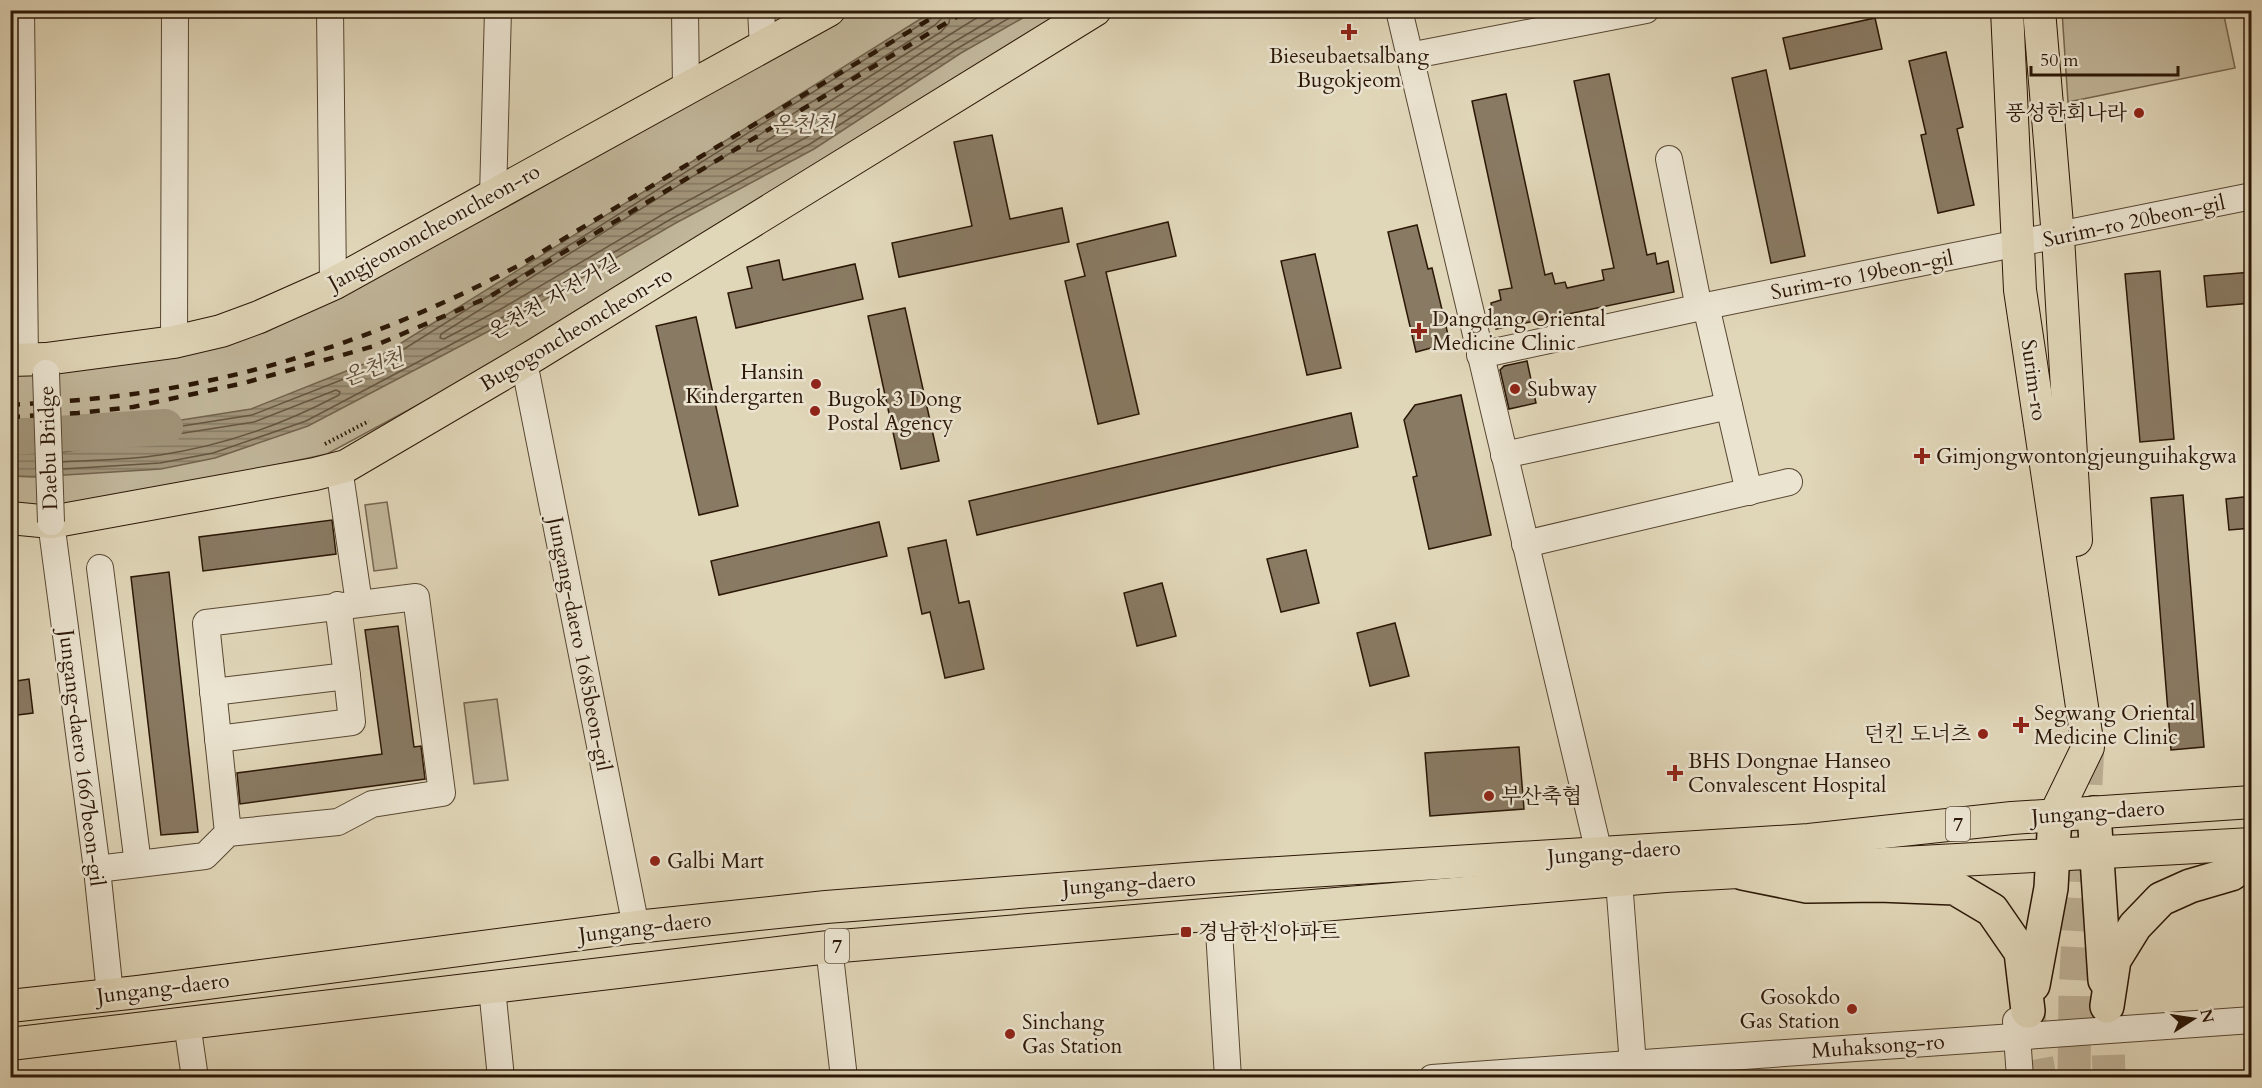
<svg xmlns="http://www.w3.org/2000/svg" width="2262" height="1088" font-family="Cardo,'Noto Serif KR',serif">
  <defs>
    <pattern id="water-rules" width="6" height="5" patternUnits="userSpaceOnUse" patternTransform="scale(1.5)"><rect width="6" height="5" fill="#a2957b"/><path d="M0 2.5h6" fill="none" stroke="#847963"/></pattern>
  </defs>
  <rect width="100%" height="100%" fill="#e0d6b8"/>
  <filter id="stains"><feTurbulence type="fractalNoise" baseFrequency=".00333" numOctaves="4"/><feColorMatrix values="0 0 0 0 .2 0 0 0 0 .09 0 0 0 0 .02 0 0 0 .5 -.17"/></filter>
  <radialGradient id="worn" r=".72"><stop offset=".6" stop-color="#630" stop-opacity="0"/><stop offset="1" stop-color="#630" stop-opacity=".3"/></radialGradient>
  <g fill="#c1b69a" stroke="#766650" stroke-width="1.5">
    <path d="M845,11H1084L538,340L327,454L64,511L11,510L10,372L183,354L266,332L514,203L661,119Z"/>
    <path d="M2062,11H2223L2235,68L2068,102Z"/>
    <path d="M387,502L397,568L374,571L365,505Z"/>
    <path d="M497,699L508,780L474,784L464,703Z"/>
  </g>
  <path fill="url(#water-rules)" stroke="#72634c" stroke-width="1.5" d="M933,11H1035L961,53L814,149L674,224L508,321L308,426L215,458L161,469L33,477L11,476V447L251,409L374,360Z"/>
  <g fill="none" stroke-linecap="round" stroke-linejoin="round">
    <g stroke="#665640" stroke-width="1.5">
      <path d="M942,10L941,19L935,25L441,334L440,338L444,339L501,309L667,212L807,137L954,42L1008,10"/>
      <path d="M951,10L949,23L941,32L758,146L757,151H761C840,109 912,56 990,10"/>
      <path d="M63,445L252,415L377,366L931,18L935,10"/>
      <path d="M63,452L254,422L336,390L340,392L339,395C284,424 222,446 160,455C128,460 95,460 63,462"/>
      <path d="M63,469L160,463L213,453L306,421L505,316L671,219L810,144L958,48L1023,10"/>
    </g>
    <path stroke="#a2957b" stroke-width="36" d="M10,437L165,427"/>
  </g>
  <g fill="#897a63" stroke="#2b1706" stroke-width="1.5">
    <path d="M1875,18L1882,49L1790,69L1783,38Z"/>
    <path d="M1946,52L1963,127L1957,129L1974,205L1938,213L1921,135L1926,134L1909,61Z"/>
    <path d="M1766,70L1805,256L1771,263L1732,78Z"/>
    <path d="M1609,74L1647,255L1655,253L1657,264L1668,261L1674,292L1496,329L1491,303L1501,300L1499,290L1512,288L1472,101L1506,94L1545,275L1552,273L1555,284L1565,282L1567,288L1604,280L1602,270L1614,268L1574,81Z"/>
    <path d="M992,135L1010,219L1062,208L1069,242L899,277L892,243L972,226L954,142Z"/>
    <path d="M1168,222L1176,256L1106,272L1139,414L1098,424L1065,281L1085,276L1077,244Z"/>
    <path d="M1417,225L1428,269L1432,268L1450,343L1416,352L1388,232Z"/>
    <path d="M1315,254L1341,368L1307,375L1281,261Z"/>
    <path d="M779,260L783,280L855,264L863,299L736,328L728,293L752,288L747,267Z"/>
    <path d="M2160,271L2174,439L2140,442L2125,274Z"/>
    <path d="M2252,272V303L2207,307L2204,276Z"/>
    <path d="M905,308L939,461L901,469L868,316Z"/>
    <path d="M696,317L738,506L699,515L656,326Z"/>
    <path d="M1527,361L1536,403L1509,409L1500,370L1504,366Z"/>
    <path d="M1461,395L1491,535L1429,549L1413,477L1417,476L1404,420L1415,405Z"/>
    <path d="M1351,413L1358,447L977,535L969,501Z"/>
    <path d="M2183,495L2204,747L2171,750L2151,498Z"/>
    <path d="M2252,496V528L2229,530L2226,499Z"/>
    <path d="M332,520L336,554L203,571L199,537Z"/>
    <path d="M879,522L887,556L719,595L711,561Z"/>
    <path d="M946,540L959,603L969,601L984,669L945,678L930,612L922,614L908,548Z"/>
    <path d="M1306,550L1319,603L1281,612L1267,559Z"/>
    <path d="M169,572L198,832L161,835L131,577Z"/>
    <path d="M1162,583L1176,636L1137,646L1124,593Z"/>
    <path d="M1395,623L1409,676L1370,686L1357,633Z"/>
    <path d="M398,626L414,747L421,746L425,779L240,804L237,773L382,754L365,630Z"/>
    <path d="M29,679L33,713L10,716V682Z"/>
    <path d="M1519,747L1524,809L1430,816L1425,753Z"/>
  </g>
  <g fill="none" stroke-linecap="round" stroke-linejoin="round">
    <g stroke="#bcb094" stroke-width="33" stroke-dasharray="33 16" stroke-linecap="butt">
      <path d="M2107,1006L2109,1078"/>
      <path d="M2028,1011L2040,1078"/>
      <path d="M2074,1078L2075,994L2088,744"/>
    </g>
    <defs>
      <g id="minor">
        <path d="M21,10L25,360"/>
        <path d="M330,10L333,284"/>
        <path d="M685,10L686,89"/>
        <path d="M761,10L763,47"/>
        <path d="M1399,10L1599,853"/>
        <path d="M1409,56L1646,10"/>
        <path d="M1669,159L1699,308"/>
        <path d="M493,196L498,10"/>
        <path d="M1706,306L1749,492"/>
        <path d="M174,342L175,10"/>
        <path d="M1480,355L1706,306L2252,196"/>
        <path d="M524,362L636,927"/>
        <path d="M1504,455L1729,406"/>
        <path d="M339,468L359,603"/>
        <path d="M51,522L97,869L110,994"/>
        <path d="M1525,544L1789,482"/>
        <path d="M100,568L138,864"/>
        <path d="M213,692L347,676L338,605"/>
        <path d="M218,739L352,722L347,676"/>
        <path d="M97,869L205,856L228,833L338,822L372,804L442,793L416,597L206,623L228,833"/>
        <path d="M1619,881L1634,1078"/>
        <path d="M1218,914L1228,1078"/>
        <path d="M829,947L844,1078"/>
        <path d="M492,988L501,1078"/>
        <path d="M2016,1021L2020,1078"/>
        <path d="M187,1023L195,1078"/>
        <path d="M1432,1078L2252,1020"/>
      </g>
      <g id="major">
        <path d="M2007,10L2020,290L2088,747L2055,815"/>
        <path d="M2039,10L2058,237L2076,540"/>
        <path d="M10,360L46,359L174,342L221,331L259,317L333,284L829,10"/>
        <path d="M10,518L51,522L315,474L346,466L535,355L1095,10"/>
        <path d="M10,1006L138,992L636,927L826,907L1213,877L1809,840L2012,818L2252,802"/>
        <path d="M10,1044L829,947L1665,876L2252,844"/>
      </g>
      <g id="highway">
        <path d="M2094,813L2105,980"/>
        <path d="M1743,873L1807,886L1879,885L1955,888L1992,910L2021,952L2028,1011"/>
        <path d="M2033,985L2051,888L2055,815"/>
        <path d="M2107,1006L2114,960L2135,926L2161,899L2190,886L2231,874L2252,859"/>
      </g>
    </defs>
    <use href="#minor" stroke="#584732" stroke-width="28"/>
    <use href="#major" stroke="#2b1706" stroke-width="34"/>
    <use href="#highway" stroke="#2b1706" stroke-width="36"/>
    <path stroke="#2b1706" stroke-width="4" stroke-dasharray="1.5 3" stroke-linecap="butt" d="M325,444L369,421"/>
    <use href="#minor" stroke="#ebe4d1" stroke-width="26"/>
    <use href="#major" stroke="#e0d6b8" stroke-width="32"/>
    <use href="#highway" stroke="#e0d6b8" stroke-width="33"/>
    <g stroke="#2b1706" stroke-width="4.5" stroke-dasharray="10 10" stroke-linecap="butt">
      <path d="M10,405C56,402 102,399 147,392C279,372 409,325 525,262L945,10"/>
      <path d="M10,417L78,413L133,407L244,383L374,346L489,297L968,10"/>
    </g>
    <defs>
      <path id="minor-bridge" d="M46,373L51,522"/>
    </defs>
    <use href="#minor-bridge" stroke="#584732" stroke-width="28" stroke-linecap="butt"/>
    <use href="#minor-bridge" stroke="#ebe4d1" stroke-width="26"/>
  </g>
  <g fill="#8f2418" stroke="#ebe4d1" stroke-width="2">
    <path d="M1346 23h6v6h6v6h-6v6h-6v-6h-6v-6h6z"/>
    <circle cx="2139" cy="113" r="6"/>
    <path d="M1416 322h6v6h6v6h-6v6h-6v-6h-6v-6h6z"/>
    <circle cx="816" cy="384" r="6"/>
    <circle cx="1515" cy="389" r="6"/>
    <circle cx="815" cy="411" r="6"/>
    <path d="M1919 447h6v6h6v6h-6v6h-6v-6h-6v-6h6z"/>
    <path d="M2018 716h6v6h6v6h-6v6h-6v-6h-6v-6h6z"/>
    <circle cx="1983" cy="734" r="6"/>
    <path d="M1672 764h6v6h6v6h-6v6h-6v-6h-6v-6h6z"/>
    <circle cx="1489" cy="796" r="6"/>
    <circle cx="655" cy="861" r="6"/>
    <rect x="1180" y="926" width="12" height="12" rx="3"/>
    <circle cx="1852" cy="1009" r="6"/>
    <circle cx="1010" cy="1034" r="6"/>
  </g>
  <g text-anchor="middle" stroke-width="5" stroke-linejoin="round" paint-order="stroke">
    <g fill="#ebe4d1" stroke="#655443" stroke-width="1.5">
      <rect x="1946" y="807" width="24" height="34" rx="4.5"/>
      <rect x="825" y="929" width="24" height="34" rx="4.5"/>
    </g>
    <g font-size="20" font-weight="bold" fill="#2b1706">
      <text x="1958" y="831">7</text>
      <text x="837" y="953">7</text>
    </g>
    <g font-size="21" fill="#2b1706" stroke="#ebe4d1" text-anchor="start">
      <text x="1349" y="63" text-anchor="middle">Bieseubaetsalbang<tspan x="1349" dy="24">Bugokjeom</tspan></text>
      <text x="2127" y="120" text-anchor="end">풍성한회나라</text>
      <text x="1432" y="326">Dangdang Oriental<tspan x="1432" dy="24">Medicine Clinic</tspan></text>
      <text x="804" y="379" text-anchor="end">Hansin<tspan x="804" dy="24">Kindergarten</tspan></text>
      <text x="1527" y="396">Subway</text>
      <text x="827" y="406">Bugok 3 Dong<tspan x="827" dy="24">Postal Agency</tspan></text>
      <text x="1936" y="463">Gimjongwontongjeunguihakgwa</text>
      <text x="2034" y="720">Segwang Oriental<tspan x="2034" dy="24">Medicine Clinic</tspan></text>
      <text x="1971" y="741" text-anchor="end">던킨 도너츠</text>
      <text x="1688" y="768">BHS Dongnae Hanseo<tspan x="1688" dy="24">Convalescent Hospital</tspan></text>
      <text x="1501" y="803">부산축협</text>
      <text x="667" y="868">Galbi Mart</text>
      <text x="1198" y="939">경남한신아파트</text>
      <text x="1840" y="1004" text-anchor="end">Gosokdo<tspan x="1840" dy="24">Gas Station</tspan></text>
      <text x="1022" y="1029">Sinchang<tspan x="1022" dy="24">Gas Station</tspan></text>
    </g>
    <g font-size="21" fill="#2b1706" stroke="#ebe4d1">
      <text transform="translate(2134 221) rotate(-12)" y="7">Surim-ro 20beon-gil</text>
      <text transform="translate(434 227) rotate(-29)" y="7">Jangjeononcheoncheon-ro</text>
      <text transform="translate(1862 275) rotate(-11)" y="7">Surim-ro 19beon-gil</text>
      <text transform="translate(554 297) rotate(-30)" y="7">온천천 자전거길</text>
      <text transform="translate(576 329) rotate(-31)" y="7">Bugogoncheoncheon-ro</text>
      <text transform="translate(2034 380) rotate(82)" y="7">Surim-ro</text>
      <text transform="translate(48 448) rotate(-92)" y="7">Daebu Bridge</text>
      <text transform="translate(580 644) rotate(79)" y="7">Jungang-daero 1685beon-gil</text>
      <text transform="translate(82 758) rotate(83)" y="7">Jungang-daero 1667beon-gil</text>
      <text transform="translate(2098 812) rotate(-4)" y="7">Jungang-daero</text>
      <text transform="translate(1614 852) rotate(-4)" y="7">Jungang-daero</text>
      <text transform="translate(1129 883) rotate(-4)" y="7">Jungang-daero</text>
      <text transform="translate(645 927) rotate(-7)" y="7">Jungang-daero</text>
      <text transform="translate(163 988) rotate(-7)" y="7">Jungang-daero</text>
      <text transform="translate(1878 1046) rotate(-4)" y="7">Muhaksong-ro</text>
    </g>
    <g font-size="22" font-style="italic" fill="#5b4935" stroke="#ebe4d1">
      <text x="803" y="132">온천천</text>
      <text transform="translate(373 367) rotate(-21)" y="8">온천천</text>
    </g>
  </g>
  <rect width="2262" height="1088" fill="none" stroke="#e0d6b8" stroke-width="36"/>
  <rect x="12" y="12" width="2238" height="1064" fill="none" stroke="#2b1706" stroke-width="3"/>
  <rect x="18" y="18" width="2226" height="1052" fill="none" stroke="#2b1706" stroke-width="1.5"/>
  <g transform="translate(2193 1019) rotate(78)" stroke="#ebe4d1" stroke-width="4.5" paint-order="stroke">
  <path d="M0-4.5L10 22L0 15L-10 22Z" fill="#2b1706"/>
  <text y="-9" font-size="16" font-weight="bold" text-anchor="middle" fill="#2b1706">N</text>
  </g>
  <path d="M2031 66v9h147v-9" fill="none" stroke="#2b1706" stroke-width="3"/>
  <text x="2040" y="66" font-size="18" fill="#2b1706" stroke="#ebe4d1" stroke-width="4.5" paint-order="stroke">50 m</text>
  <rect width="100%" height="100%" filter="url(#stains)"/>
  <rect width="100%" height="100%" fill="url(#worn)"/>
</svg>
